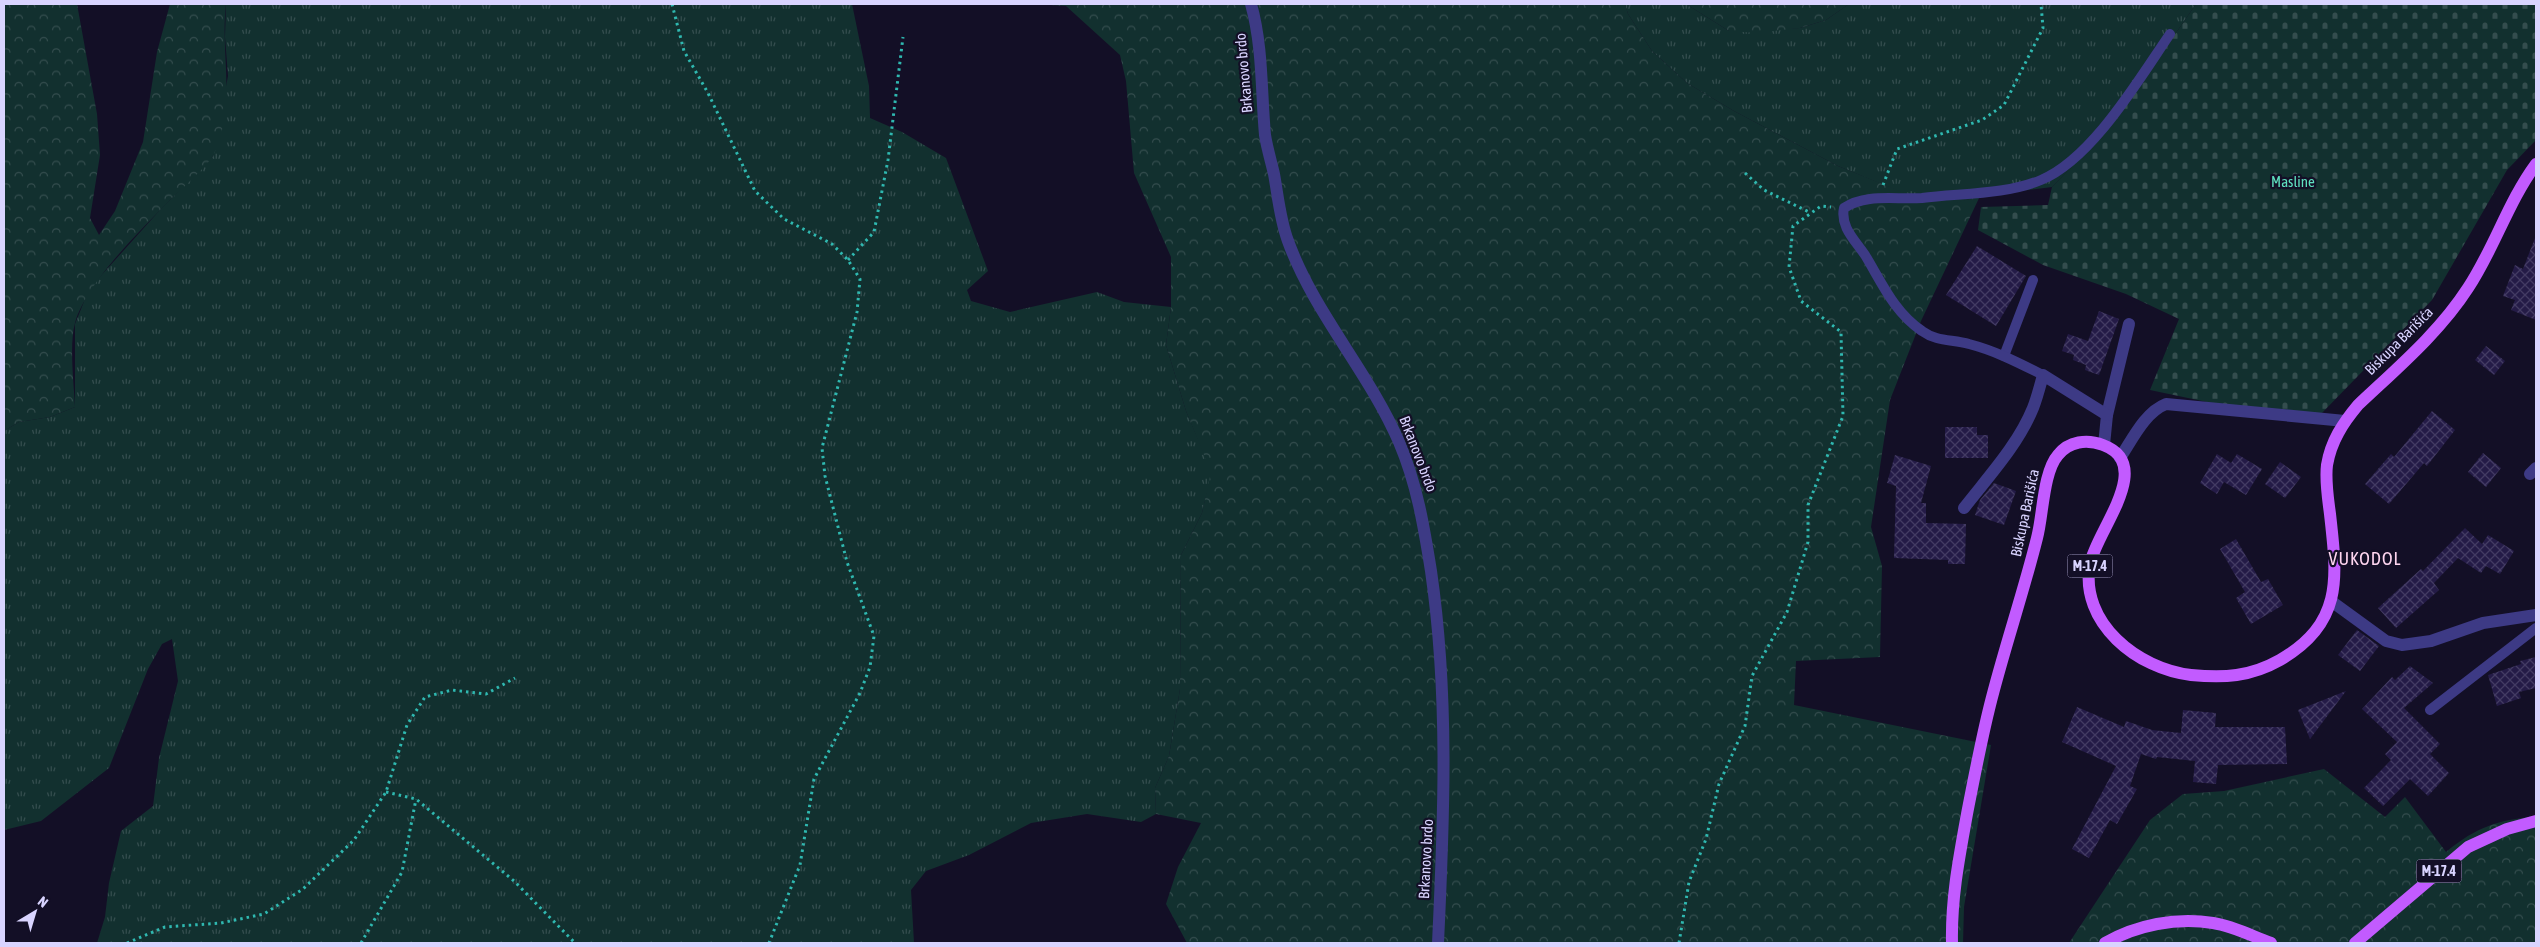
<svg xmlns="http://www.w3.org/2000/svg" width="2540" height="947" font-family="'Asap Condensed',sans-serif">
  <defs>
    <pattern id="grass-tufts" width="24" height="20" patternUnits="userSpaceOnUse" patternTransform="scale(1.25)"><rect width="24" height="20" fill="#12302f"/><path d="M3 7l-1-3M5 7V3M7 7l1-3M15 17l-1-3M17 17v-4M19 17l1-3" fill="none" stroke="#344d4e"/></pattern>
    <pattern id="forest-crowns" width="20" height="18" patternUnits="userSpaceOnUse" patternTransform="scale(1.25)"><rect width="20" height="18" fill="#12302f"/><path d="M2 6a3 3 0 1 1 6 0M12 15a3 3 0 1 1 6 0" fill="none" stroke="#344d4e"/></pattern>
    <pattern id="cemetery-stones" width="16" height="16" patternUnits="userSpaceOnUse" patternTransform="scale(1.25)"><rect width="16" height="16" fill="#12302f"/><path d="M2 7V4a2 2 0 0 1 4 0v3zM10 15v-3a2 2 0 0 1 4 0v3z" fill="#344d4e"/></pattern>
    <pattern id="building-cross-hatch" width="8" height="8" patternUnits="userSpaceOnUse" patternTransform="scale(1.25)"><rect width="8" height="8" fill="#241b47"/><path d="M0 0l8 8M0 8l8-8" fill="none" stroke="#433b63"/></pattern>
  </defs>
  <rect width="100%" height="100%" fill="#130f26"/>
  <g fill="url(#grass-tufts)">
    <path d="M226,4H852L869,86L870,118L902,132L946,158L988,271L967,290L971,301L1010,312L1097,292L1124,302L1171,307L1166,345L1186,411L1212,472L1202,513L1181,555L1180,689L1169,756L1155,788L1156,814L1141,822L1087,814L1031,823L969,855L926,871L911,890L914,943H97L105,917L109,883L121,831L153,806L159,758L178,681L172,639L162,644L148,669L109,768L41,821L4,830V431L19,422L50,417L75,407V324L89,289L160,210L213,156L228,76L225,37Z"/>
    <path d="M1625,4H1686L1729,31L1800,28L1826,20L1849,4H2196L2112,125L2052,187L1980,196L1940,208L1838,166L1734,111L1687,83L1652,51L1628,14Z"/>
  </g>
  <g fill="url(#forest-crowns)">
    <path d="M4,4H77L97,114L100,155L90,218L99,235L115,211L143,142L157,52L170,4H226C220,57 237,101 214,154C208,166 180,190 169,201C140,231 86,283 75,323C69,345 74,384 75,407L50,417L19,422L4,431Z"/>
    <path d="M1035,4H1625L1628,14L1652,51L1687,83L1734,111L1838,166L1940,207L1980,196L1921,321L1890,400L1871,527L1882,566L1880,657L1796,661L1794,705L1991,745L1964,907L1963,943H1187L1166,904L1178,867L1201,823L1156,814L1155,788L1169,756L1180,689L1181,555L1202,513L1211,472L1186,411L1166,345L1171,307V257L1134,173L1126,81L1120,55L1066,6Z"/>
    <path d="M1686,4H1849L1826,20L1800,28L1757,33L1729,31Z"/>
    <path d="M2324,769L2385,817L2405,797L2446,852C2478,826 2496,821 2536,816V943H2069L2150,820L2183,794L2224,791Z"/>
  </g>
  <path fill="url(#cemetery-stones)" d="M2196,4H2536V140L2507,170L2432,300L2320,415L2245,410L2150,390L2179,319L2126,294L2043,265L1978,230L1981,207L2048,205L2052,187L2112,125Z"/>
  <g fill="url(#building-cross-hatch)">
    <path d="M2535,238H2536V320L2511,310L2515,300L2503,296L2515,265L2523,269Z"/>
    <path d="M1977,246L2026,276L1996,326L1946,295Z"/>
    <path d="M2099,311L2119,319L2099,375L2085,370L2086,365L2073,360L2074,355L2062,351L2068,334L2088,341Z"/>
    <path d="M2486,346L2505,361L2494,375L2475,360Z"/>
    <path d="M2432,411L2455,430L2427,466L2424,463L2389,504L2365,484L2391,454L2394,457Z"/>
    <path d="M1945,427H1977V435H1988V458H1945Z"/>
    <path d="M2483,453L2501,468L2486,487L2468,472Z"/>
    <path d="M2217,454L2231,463L2237,454L2262,469L2246,495L2224,482L2217,494L2200,483Z"/>
    <path d="M1895,455L1931,466L1921,503H1926V523L1966,524L1965,564H1948V560L1894,558L1896,486L1887,483Z"/>
    <path d="M2280,462L2301,477L2285,498L2265,484Z"/>
    <path d="M1994,483L2016,491L2004,525L1975,515L1980,500Z"/>
    <path d="M2465,528L2482,544L2488,535L2514,551L2500,574L2486,566L2481,573L2458,558L2434,583L2439,590L2396,628L2378,608L2421,569L2423,571Z"/>
    <path d="M2236,539L2261,582L2268,579L2283,605L2251,624L2236,598L2245,592L2220,549Z"/>
    <path d="M2357,630L2379,646L2360,671L2338,655Z"/>
    <path d="M2536,657V688L2519,692L2521,698L2497,706L2488,675L2521,664L2520,661Z"/>
    <path d="M2410,666L2433,683L2404,708L2440,744L2430,754L2449,773L2428,796L2410,779L2383,806L2364,788L2391,760L2385,754L2397,742L2362,709L2392,677L2395,680Z"/>
    <path d="M2346,691L2310,739L2298,710Z"/>
    <path d="M2077,707L2124,727L2126,721L2152,730L2181,733L2183,710L2216,713L2215,727H2285L2287,764L2218,765L2216,784L2193,782L2195,761L2157,757L2156,759L2141,754L2130,786L2137,789L2117,824L2110,820L2089,858L2072,849L2116,766L2062,742Z"/>
  </g>
  <g fill="none" stroke-linecap="round" stroke-linejoin="round">
    <g stroke="#2fb8b0" stroke-width="3" stroke-dasharray="2.5 4" stroke-linecap="butt">
      <path d="M672,4L684,51L708,93L755,191L784,219L832,244L848,260L860,279L857,312L822,448L825,476L847,562L874,636L870,667L860,693L814,779L800,865L769,943"/>
      <path d="M1745,173L1764,190L1811,213"/>
      <path d="M1883,185L1897,149L1982,120L2004,105L2043,28L2041,4"/>
      <path d="M848,260L874,232L888,160L903,37"/>
      <path d="M386,792L416,799L514,881L575,943"/>
      <path d="M127,943L165,927L221,923L264,914L303,889L354,840L386,792L407,725L425,697L452,690L486,694L515,678"/>
      <path d="M361,943L402,872L416,799"/>
      <path d="M1679,943L1689,882L1706,839L1719,784L1745,726L1752,676L1787,612L1808,542V505L1843,416L1841,332L1801,301L1789,267L1793,226L1821,206L1831,207"/>
    </g>
    <g stroke="#3d3a85" stroke-width="10">
      <path d="M2004,356L2033,280"/>
      <path d="M2043,375C2019,363 1996,351 1969,344C1953,339 1937,342 1922,331C1894,312 1882,283 1865,255C1855,240 1840,227 1844,208C1866,193 1896,200 1922,198C1960,193 2005,195 2041,180C2092,159 2139,79 2170,34"/>
      <path d="M2430,710L2536,628"/>
    </g>
    <g stroke="#3d3a85" stroke-width="12">
      <path d="M1251,4C1263,47 1261,91 1265,135C1267,148 1271,161 1274,174C1278,196 1280,220 1288,241C1314,313 1369,372 1399,442C1417,484 1424,527 1431,571C1449,695 1444,818 1438,943"/>
      <path d="M2104,445L2107,415L2129,324"/>
      <path d="M2120,458C2132,440 2145,412 2166,404L2345,421"/>
      <path d="M2530,474L2536,468"/>
      <path d="M1964,508C1988,477 2018,445 2033,408C2037,398 2040,386 2043,375L2107,415"/>
      <path d="M2331,601L2386,641L2402,645L2431,641L2483,623L2536,615"/>
    </g>
    <g stroke="#c25bff" stroke-width="12">
      <path d="M1952,943C1951,899 1959,858 1967,814C1974,778 1981,741 1990,705C2004,649 2023,594 2037,538C2043,516 2043,472 2058,455C2069,441 2087,439 2103,445C2156,465 2096,531 2090,564C2079,623 2138,669 2191,675C2224,678 2250,677 2280,660C2344,623 2337,577 2330,514C2328,498 2325,481 2327,465C2331,441 2343,423 2358,405C2396,369 2439,333 2468,288C2494,249 2508,202 2536,164"/>
      <path d="M2105,943C2137,925 2176,917 2213,923C2233,926 2252,936 2271,943"/>
      <path d="M2355,943L2468,847L2507,829L2536,821"/>
    </g>
  </g>
  <g text-anchor="middle" stroke-width="4.5" stroke-linejoin="round" paint-order="stroke">
    <g fill="#130f26" stroke="#9e99be" stroke-width="1">
      <rect x="2067.5" y="554.5" width="45" height="23" rx="4"/>
      <rect x="2416.5" y="859.5" width="45" height="23" rx="4"/>
    </g>
    <g font-size="14" font-weight="bold" fill="#d9d4ff">
      <text x="2090" y="571">M-17.4</text>
      <text x="2439" y="876">M-17.4</text>
    </g>
    <g font-size="15" fill="#d9d4ff" stroke="#130f26">
      <text transform="translate(1244 73) rotate(-95)" y="5">Brkanovo brdo</text>
      <text transform="translate(2399 341) rotate(-45)" y="5">Biskupa Barišića</text>
      <text transform="translate(1418 454) rotate(69)" y="5">Brkanovo brdo</text>
      <text transform="translate(2025 513) rotate(-78)" y="5">Biskupa Barišića</text>
      <text transform="translate(1426 859) rotate(-87)" y="5">Brkanovo brdo</text>
    </g>
    <g font-size="15" fill="#5fe0c0" stroke="#130f26">
      <text x="2293" y="187">Masline</text>
    </g>
    <g font-size="18" letter-spacing="1" fill="#ffd6f0" stroke="#130f26">
      <text x="2365" y="565">VUKODOL</text>
    </g>
  </g>
  <rect width="2540" height="947" fill="none" stroke="#d9d4ff" stroke-width="10"/>
  <g transform="translate(35 912) rotate(38)" stroke="#130f26" stroke-width="4" paint-order="stroke">
  <path d="M0-4L9 19L0 12L-9 19Z" fill="#d9d4ff"/>
  <text y="-8" font-size="14" font-weight="bold" text-anchor="middle" fill="#d9d4ff">N</text>
  </g>
</svg>
